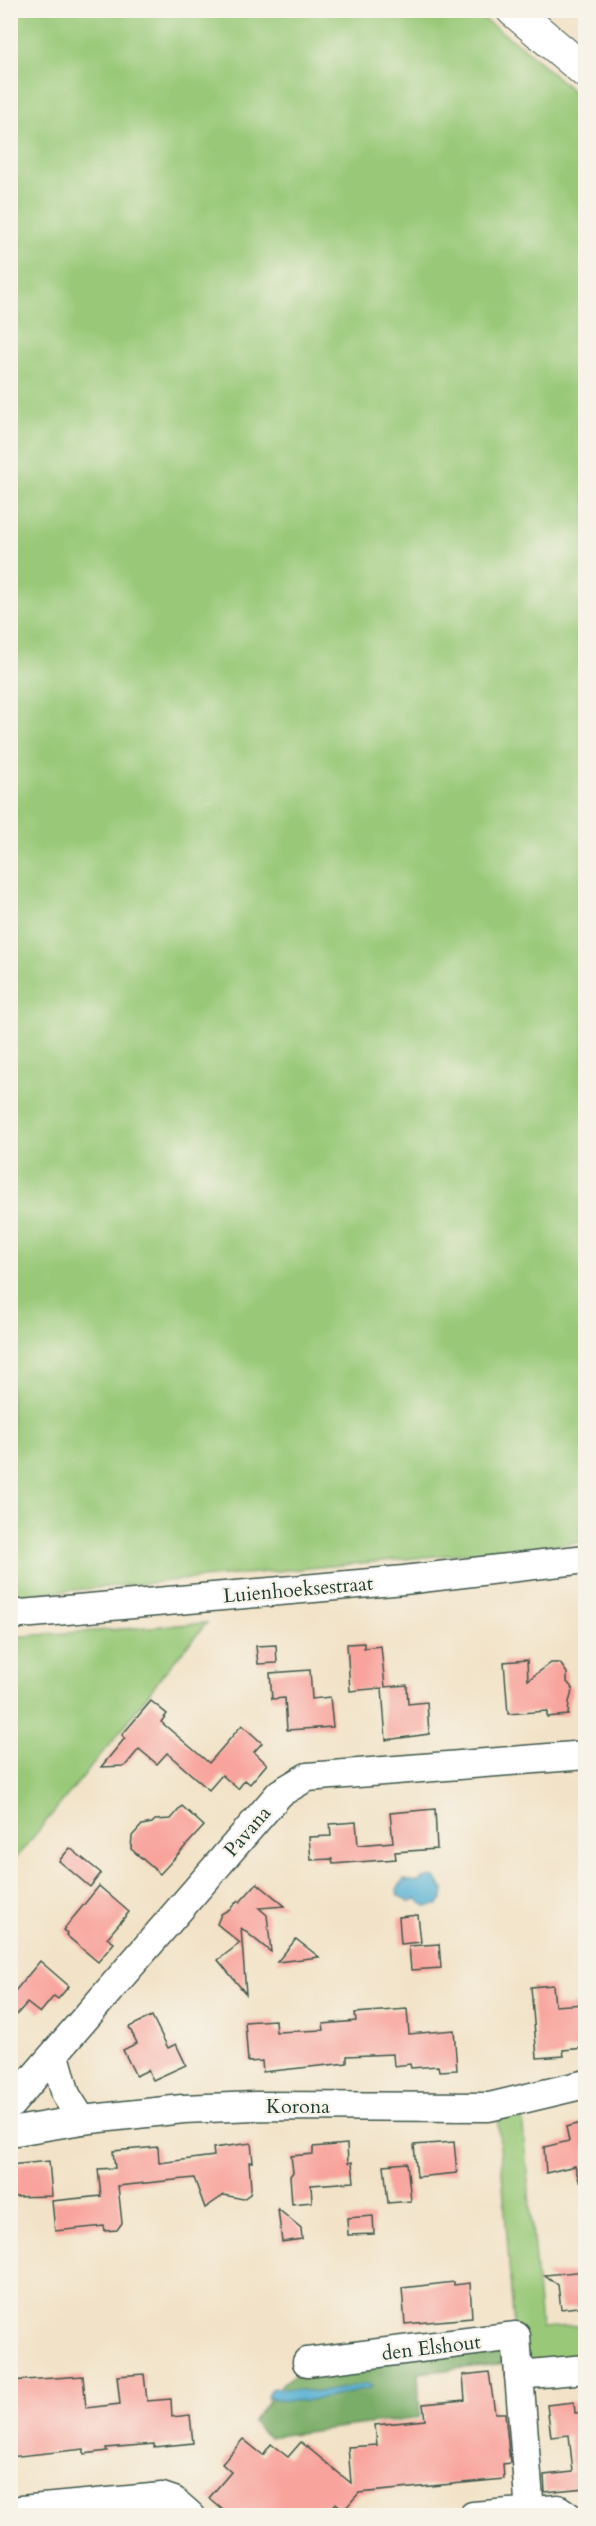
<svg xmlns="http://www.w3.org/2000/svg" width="596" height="2526" font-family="Cardo,serif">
  <rect width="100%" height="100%" fill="#f7f3e8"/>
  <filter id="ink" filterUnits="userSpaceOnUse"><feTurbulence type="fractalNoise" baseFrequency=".0167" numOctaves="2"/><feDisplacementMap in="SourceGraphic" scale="12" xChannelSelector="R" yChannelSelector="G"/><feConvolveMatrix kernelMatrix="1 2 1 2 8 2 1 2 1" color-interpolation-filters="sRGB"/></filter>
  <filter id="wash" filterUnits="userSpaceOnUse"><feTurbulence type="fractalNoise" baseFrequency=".008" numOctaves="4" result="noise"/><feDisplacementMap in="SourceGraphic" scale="24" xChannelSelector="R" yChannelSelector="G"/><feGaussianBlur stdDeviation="1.35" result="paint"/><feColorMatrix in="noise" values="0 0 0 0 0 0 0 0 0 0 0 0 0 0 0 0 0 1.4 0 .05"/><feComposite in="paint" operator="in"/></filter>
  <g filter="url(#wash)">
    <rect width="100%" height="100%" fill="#f2e3c8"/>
    <g fill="#99c978" stroke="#5c8356" stroke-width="1.5">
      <path d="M11,10L472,11L524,48L585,102V1542L11,1596Z"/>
      <path d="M207,1623L163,1674L127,1723L11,1864V1637Z"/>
      <path d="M522,2115L541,2328L585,2325V2356L527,2362L514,2330L498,2120Z"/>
    </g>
    <path fill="#7aad68" stroke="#4c754e" stroke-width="1.5" d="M506,2345L508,2363L418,2373L420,2417L268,2437L252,2422L283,2383L302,2371Z"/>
    <g fill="#57b1d4" stroke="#3b7784" stroke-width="1.5">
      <path d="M430,1877L435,1878L444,1890L443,1898L438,1905L426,1906L416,1899L409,1902L398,1895L397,1889L404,1880L419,1882L423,1878Z"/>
      <path d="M369,2384L372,2387L368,2389C336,2396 300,2406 267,2398L272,2389L276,2388L321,2392Z"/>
    </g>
    <g id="blocks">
      <g fill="#f8a49d">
        <path d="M364,1643V1648L381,1646L385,1687L407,1685L408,1704L427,1702L429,1734L386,1740L382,1688L350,1691L347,1644Z"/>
        <path d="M276,1645L277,1663L258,1664L256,1646Z"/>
        <path d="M527,1660L528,1680L551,1663H560L567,1673V1682L573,1689L569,1702L568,1715L547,1717V1711L508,1714L504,1662Z"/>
        <path d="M310,1670L312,1699L330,1697L333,1727L287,1730L285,1698L272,1699L270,1673Z"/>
        <path d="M151,1701L167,1714L161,1722L209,1763L242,1725L262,1743L254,1752L267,1764L250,1784L245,1780L238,1789L222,1775L209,1790L167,1753L157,1764L139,1749L125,1766L101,1767L125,1738L122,1735Z"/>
        <path d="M182,1806L204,1826L160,1874L131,1849L132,1836L142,1825L152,1823L155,1820L171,1819Z"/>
        <path d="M435,1809L437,1849L395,1852L396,1859L333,1864L332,1859L311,1860L309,1837L331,1836L330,1824L356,1822L358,1845L393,1842L390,1813Z"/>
        <path d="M70,1848L101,1873L90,1887L59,1861Z"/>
        <path d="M257,1883L285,1906L259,1908L267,1915L271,1952L241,1928L246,1994L218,1960L240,1943L217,1924L221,1914L230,1909L238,1900L240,1902Z"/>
        <path d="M99,1886L129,1912L107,1938L114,1943L98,1962L66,1935L67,1933L63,1930Z"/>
        <path d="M418,1915L421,1942L401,1944L399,1917Z"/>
        <path d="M296,1939L319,1957L277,1962Z"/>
        <path d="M439,1944L441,1968L411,1970L409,1946Z"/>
        <path d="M40,1961L69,1986L58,1999L54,1996L40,2013L27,2003L10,2022V1997Z"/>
        <path d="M553,1985L555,2006L584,2004L585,2048L563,2050L564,2056L537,2058L531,1987Z"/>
        <path d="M407,2009L409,2034L454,2030L457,2070L439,2071L438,2066L411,2068L410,2064L394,2066L393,2054L347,2056V2063L263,2072L262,2061L248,2062L245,2022L275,2020L276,2032L324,2030L323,2024L356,2021L355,2013Z"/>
        <path d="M152,2016L168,2048L176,2044L186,2065L153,2080L148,2070L136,2076L123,2050L137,2043L129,2027Z"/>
        <path d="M585,2122V2180L579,2181L575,2166L546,2173L544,2147L569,2141L566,2127Z"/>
        <path d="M454,2142L457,2173L417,2177L414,2145Z"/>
        <path d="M251,2143L253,2162H249L251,2188L250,2194L243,2199L224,2195L205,2208L194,2178L118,2186L122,2223L117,2230L105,2231L104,2226L55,2231L52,2201L101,2196L98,2169L115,2168L113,2151L158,2147L159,2163L214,2156L213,2148Z"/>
        <path d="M347,2144L348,2163L352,2162L354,2182L311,2185L312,2202L292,2204L290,2176L293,2172L291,2156L313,2154V2147Z"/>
        <path d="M49,2161L52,2196L10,2197V2165Z"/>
        <path d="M407,2163L411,2201L388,2203L384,2165Z"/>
        <path d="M278,2209L301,2228L302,2239L282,2242Z"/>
        <path d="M373,2216L374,2234L348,2235L347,2218Z"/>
        <path d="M585,2271V2306L561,2309L558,2285L545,2275Z"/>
        <path d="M454,2282V2285L470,2283L472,2318L405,2324L402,2288Z"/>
        <path d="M489,2372L495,2413H505L510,2463L503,2464L504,2479L359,2493L344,2510L336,2503L326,2516H230L209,2498L231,2472L222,2464L243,2439L263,2455L271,2444L288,2457L301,2442L351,2483L348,2447L377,2445L375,2425L425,2420L423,2404L465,2400L463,2375Z"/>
        <path d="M144,2374L147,2401L171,2399L172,2417L190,2415L193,2443L154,2447V2444L106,2448L107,2451L84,2454V2449L10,2457V2381L83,2376L86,2408L120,2404L117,2376Z"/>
        <path d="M574,2402L575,2413L585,2412V2488L545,2492L544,2475L573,2472L569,2435L551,2437L547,2405Z"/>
      </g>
    </g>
  </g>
  <g filter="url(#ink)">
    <use href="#blocks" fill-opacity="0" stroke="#3f564a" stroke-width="1.5"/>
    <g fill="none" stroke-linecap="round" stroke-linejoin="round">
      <defs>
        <g id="minor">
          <path d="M10,1615L404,1580L586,1559"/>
          <path d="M55,2055L66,2095L82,2120"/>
          <path d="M10,2105L280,1793L307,1777L586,1755"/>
          <path d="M10,2132L82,2120L183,2109L255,2106L489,2107L586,2084"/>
          <path d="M307,2362L516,2336L519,2375"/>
          <path d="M10,2511L162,2497L174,2501L191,2516"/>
          <path d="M530,2512L519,2375L586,2369"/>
          <path d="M473,2516L558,2509L568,2516"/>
        </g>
        <path id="major" d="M513,10L586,72"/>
      </defs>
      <use href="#minor" stroke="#3f564a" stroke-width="31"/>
      <use href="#major" stroke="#3f564a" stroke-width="35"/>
      <use href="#minor" stroke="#fff" stroke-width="28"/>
      <use href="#major" stroke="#fff" stroke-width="33"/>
    </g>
  </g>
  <g text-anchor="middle" stroke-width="4.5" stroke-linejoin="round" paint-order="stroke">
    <g font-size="20" fill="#1f3d34" stroke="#f7f3e8">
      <text transform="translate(298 1589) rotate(-5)" y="7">Luienhoeksestraat</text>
      <text transform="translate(247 1831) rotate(-49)" y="7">Pavana</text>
      <text x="298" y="2113">Korona</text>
      <text transform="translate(431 2347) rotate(-7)" y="7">den Elshout</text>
    </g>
  </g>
  <rect width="596" height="2526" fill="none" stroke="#f7f3e8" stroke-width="36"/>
</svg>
